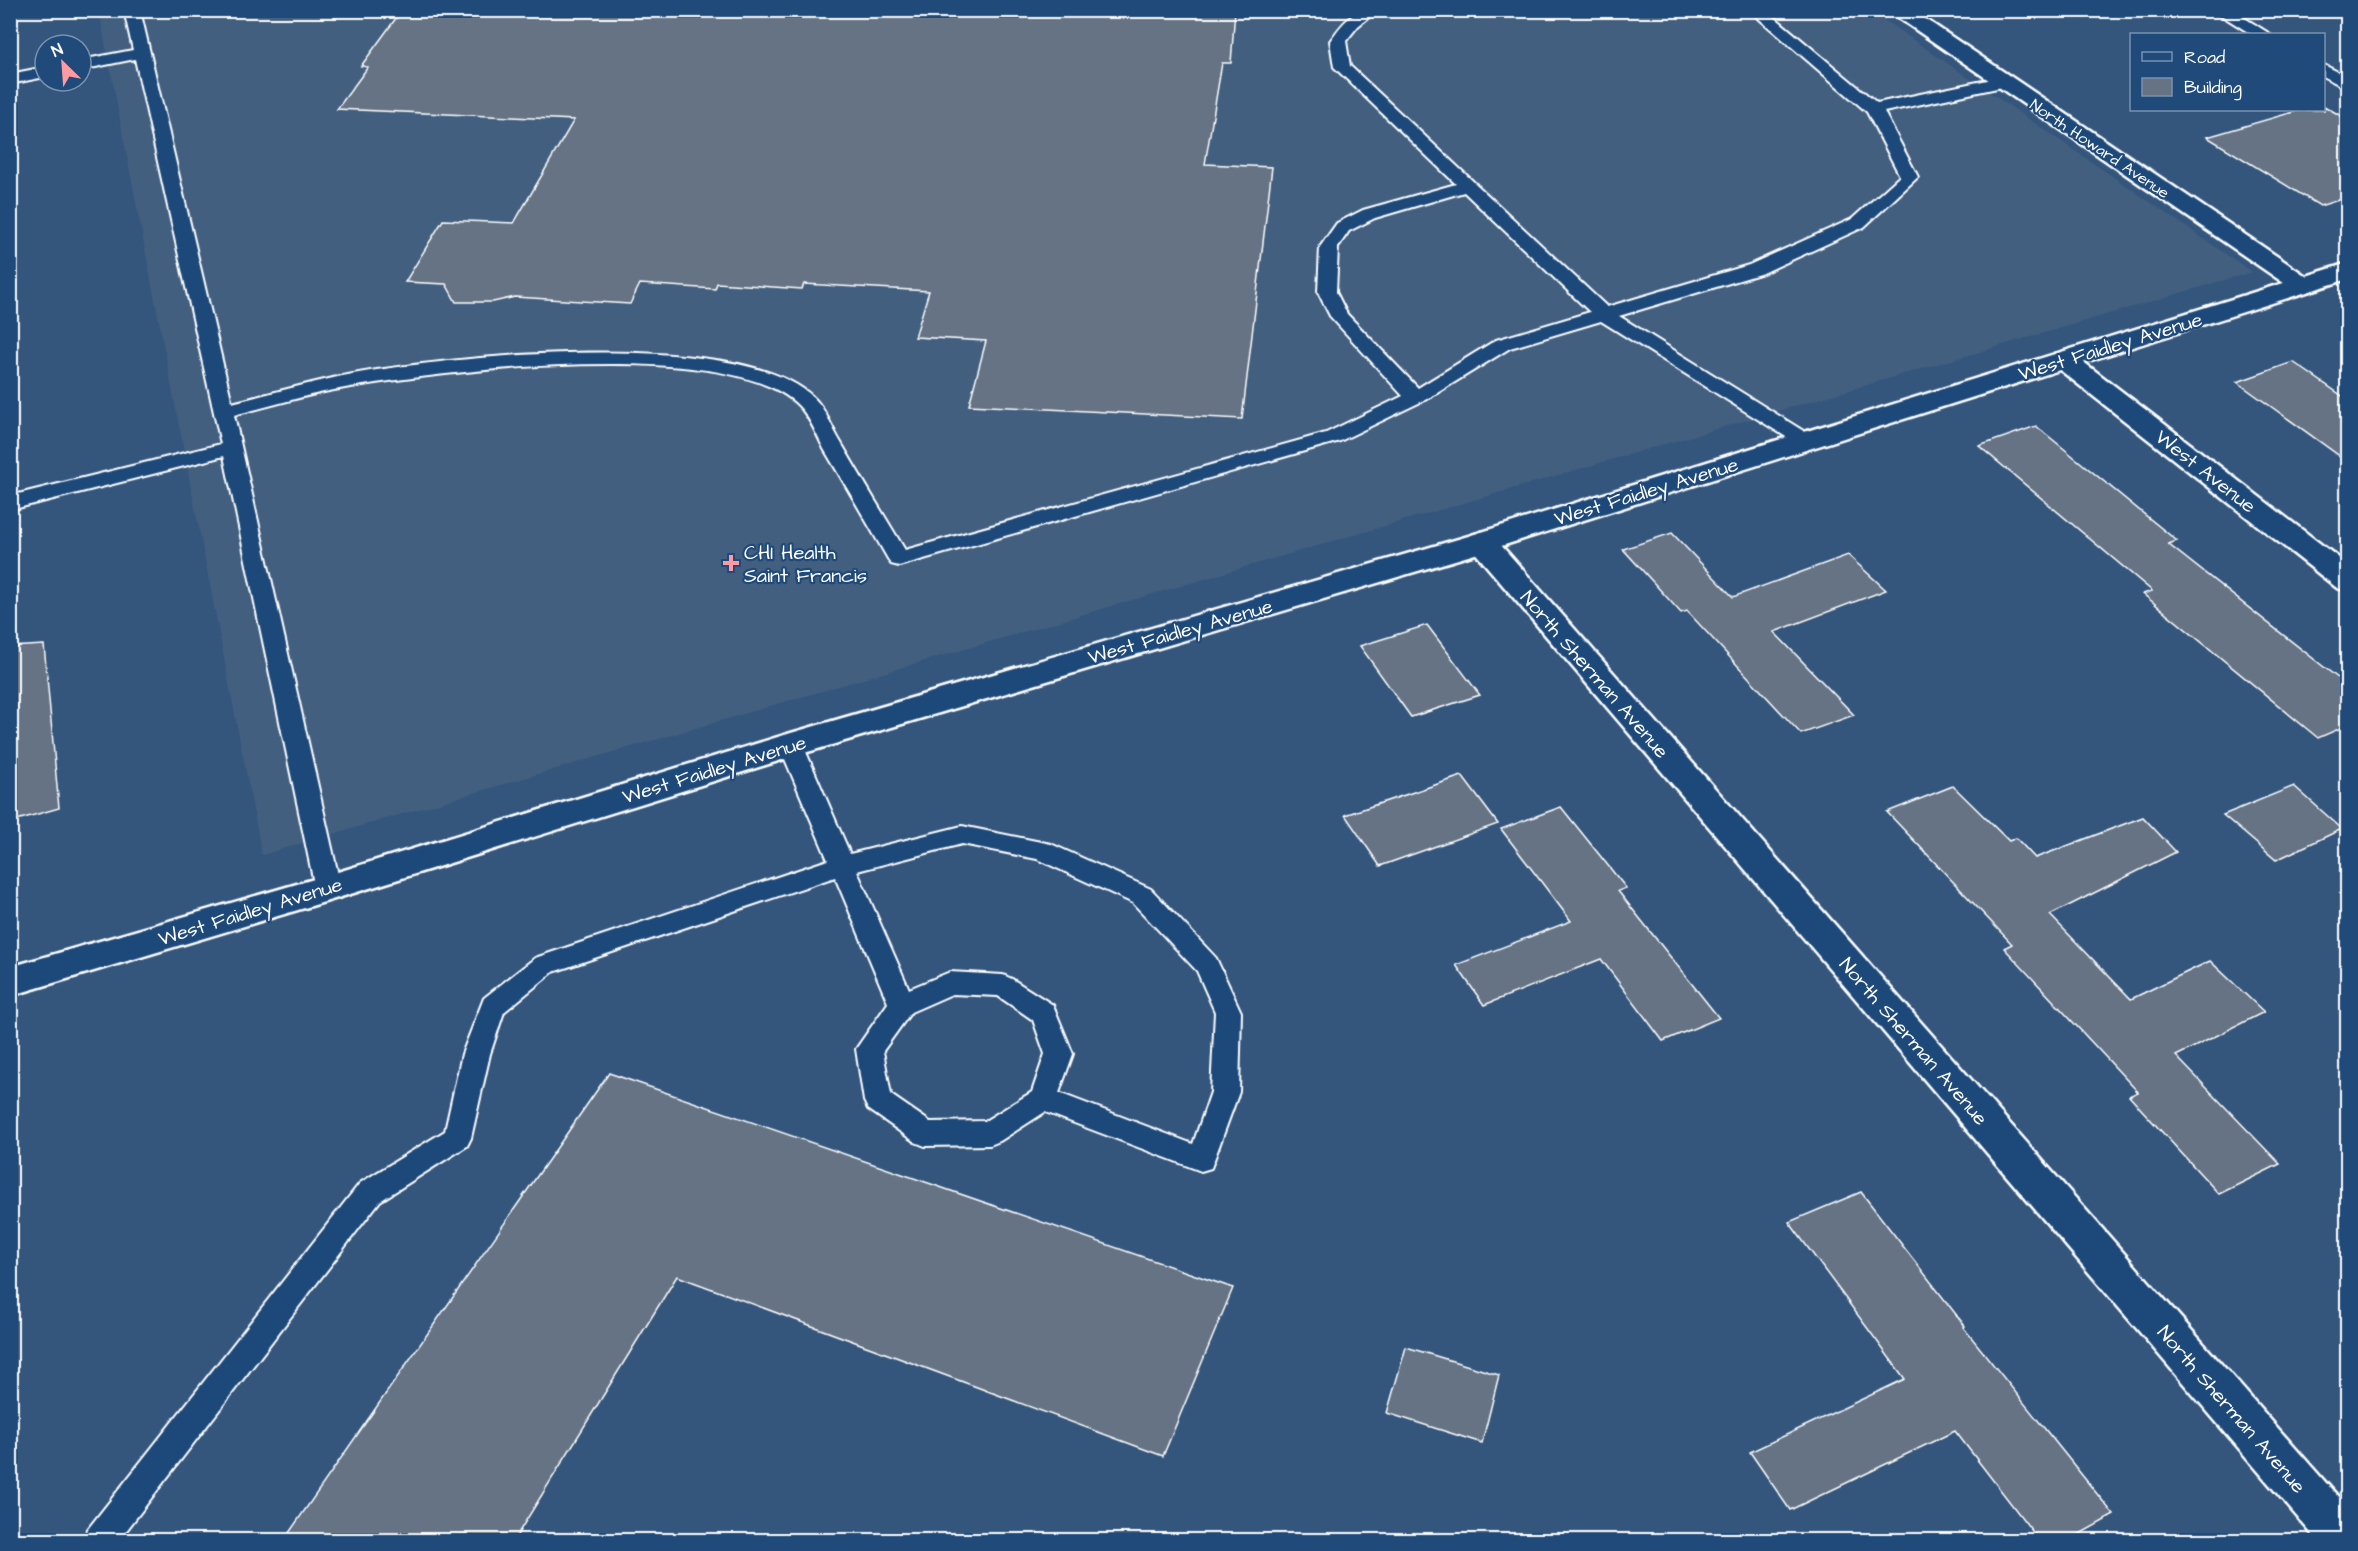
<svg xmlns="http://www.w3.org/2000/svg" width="2358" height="1551" font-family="'Architects Daughter',sans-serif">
  <rect width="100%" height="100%" fill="#34567d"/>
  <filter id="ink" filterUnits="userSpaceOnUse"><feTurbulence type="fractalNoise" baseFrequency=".0167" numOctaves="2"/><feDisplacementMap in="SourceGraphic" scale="12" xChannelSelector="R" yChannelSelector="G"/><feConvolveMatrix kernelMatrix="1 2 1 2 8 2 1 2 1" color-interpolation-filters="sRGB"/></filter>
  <g filter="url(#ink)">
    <path fill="#435f7f" d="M99,11H1871L2252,272L262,855Z"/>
    <g fill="#657384" stroke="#fff" stroke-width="1.5">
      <path d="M402,10H1235L1231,63H1222L1205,164L1272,167L1242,419L969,405L986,341L915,337L929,291L804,284L802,289L717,283L715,289L640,284L630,304L515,297L493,302H456L446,284L405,282L443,220L514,223L574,120L337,109L368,67L361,66Z"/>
      <path d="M2324,106L2348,120V197L2320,206L2207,137L2300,110H2324Z"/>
      <path d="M2293,362L2348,400V462L2237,382Z"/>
      <path d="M2036,426L2177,541L2168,544L2348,686V725L2318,738L2143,594L2152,591L1979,446Z"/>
      <path d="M1672,533L1733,597L1848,555L1886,590L1774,632L1854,715L1801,734L1687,611L1681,613L1623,549Z"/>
      <path d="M1427,625L1480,695L1411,717L1360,646Z"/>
      <path d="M44,645L59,808L10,822V647Z"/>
      <path d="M1462,776L1498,824L1380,866L1345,815Z"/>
      <path d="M1953,786L2009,841L2016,838L2035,858L2143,817L2176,852L2050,915L2131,999L2210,961L2264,1012L2176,1056L2280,1164L2219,1194L2129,1096L2138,1092L2004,948L2012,944L1887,812Z"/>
      <path d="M2294,786L2342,829L2276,860L2223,815Z"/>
      <path d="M1561,807L1626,888L1618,891L1719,1018L1663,1041L1601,959L1484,1005L1456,965L1571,921L1501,829Z"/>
      <path d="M609,1073L1233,1288L1163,1456L677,1276L514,1540H284Z"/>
      <path d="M1861,1192L1965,1326L1963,1327L2114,1515L2069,1540H2039L1955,1431L1790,1510L1750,1452L1905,1379L1789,1222Z"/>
      <path d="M1406,1347L1499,1375L1482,1443L1387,1413Z"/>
    </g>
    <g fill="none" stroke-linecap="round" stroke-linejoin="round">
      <defs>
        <g id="service">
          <path d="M124,10H140L232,403C268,394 305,384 342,376C440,357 741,325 814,398C825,408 832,428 840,441C861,477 883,514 905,550L1326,433L1403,396L1330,316L1318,292L1320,247L1337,223L1363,210L1456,184L1334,67L1330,41C1345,20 1352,10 1378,10L1358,26L1346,41L1350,66L1607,307L1749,265L1852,219L1900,176L1867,112L1749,10H1766L1877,103L2002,77L2010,82L2002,87L1884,112L1918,177L1864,227L1763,273L1619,316L1813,437L1816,441L1813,445L1806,447L1799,445L1601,321L1510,348L1429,398L1340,441L899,566L891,564L888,559C867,522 846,486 824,449C817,436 810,417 799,406C731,335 438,372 345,388C308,394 271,406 234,415L341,888L337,895L328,898L319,895L315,888L224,456L10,510V496L221,444L135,59L81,70V60L133,50ZM1464,192L1590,312L1496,340L1418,388L1347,314L1336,292L1338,247L1349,231L1375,218Z"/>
          <path d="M2213,10H2232L2270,34H2251Z"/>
          <path d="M2324,65L2348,77V89L2324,77Z"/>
          <path d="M45,67V77L10,84V74Z"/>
          <path d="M791,736L799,739L803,745L850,854L962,826L1051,844L1151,889L1216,958L1241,1012L1239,1092L1211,1168L1201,1171L1045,1112L1000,1141L990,1145L925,1146L915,1142L868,1109L864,1101L856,1049L888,1003L835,877L553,972L504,1012L490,1054L471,1138L467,1146L380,1201L119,1540H83L88,1529L360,1183L445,1131L462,1054L484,998L535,958L828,860L779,745L783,739ZM962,844L1037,859L1133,903L1197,971L1215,1012L1211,1092L1193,1144L1059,1093L1073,1054L1053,1005L1012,979L1003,975L950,972L909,989L857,871ZM952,994L998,996L1033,1020L1045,1054L1032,1092L985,1121L930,1122L891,1095L883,1051L911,1012Z"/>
        </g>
        <g id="minor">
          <path d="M1887,10H1912L2312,280L2316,285L2312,290L2303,293L2294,290Z"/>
          <path d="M2064,352L2073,354L2348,565V591L2337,588L2055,366L2051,360L2055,354Z"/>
          <path d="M1482,532L1492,535L2348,1508V1540H2317L1472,549L1467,542L1472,535Z"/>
        </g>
        <path id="tertiary" d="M2348,263V279L1492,549L801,754L328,901L10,996V967L328,875L791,733L1472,535Z"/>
      </defs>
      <use href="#service" stroke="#fff" stroke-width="4"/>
      <use href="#minor" stroke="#fff" stroke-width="5"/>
      <use href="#tertiary" stroke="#fff" stroke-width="5"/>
      <use href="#service" fill="#1f4a7a" fill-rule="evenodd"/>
      <use href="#minor" fill="#1f4a7a" fill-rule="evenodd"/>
      <use href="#tertiary" fill="#1f4a7a" fill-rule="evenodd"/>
    </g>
  </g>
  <path fill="#ff9aa2" stroke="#1f4a7a" stroke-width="2" d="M728 554h6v6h6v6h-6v6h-6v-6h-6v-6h6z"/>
  <g text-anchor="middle" stroke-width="4.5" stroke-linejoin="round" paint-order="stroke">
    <g font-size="16" fill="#fff" stroke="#1f4a7a">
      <text transform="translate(2100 148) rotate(34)" y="6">North Howard Avenue</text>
    </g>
    <g font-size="20" fill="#fff" stroke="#1f4a7a">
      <text transform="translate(2110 346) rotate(-17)" y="7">West Faidley Avenue</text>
      <text transform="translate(2206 471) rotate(38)" y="7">West Avenue</text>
      <text transform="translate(1646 491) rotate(-17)" y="7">West Faidley Avenue</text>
      <text transform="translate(1180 631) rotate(-16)" y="7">West Faidley Avenue</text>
      <text transform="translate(1595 674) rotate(49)" y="7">North Sherman Avenue</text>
      <text transform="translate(714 769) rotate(-17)" y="7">West Faidley Avenue</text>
      <text transform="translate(250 911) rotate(-17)" y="7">West Faidley Avenue</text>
      <text transform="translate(1914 1041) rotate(49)" y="7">North Sherman Avenue</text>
      <text transform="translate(2232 1409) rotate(49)" y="7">North Sherman Avenue</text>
    </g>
    <g font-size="20" fill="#fff" stroke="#1f4a7a" text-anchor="start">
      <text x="744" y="559">CHI Health<tspan x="744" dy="23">Saint Francis</tspan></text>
    </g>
  </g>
  <rect width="2358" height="1551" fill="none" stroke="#1f4a7a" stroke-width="36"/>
  <rect x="18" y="18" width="2322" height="1515" fill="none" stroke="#fff" stroke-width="2" filter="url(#ink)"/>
  <rect x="2130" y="33" width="195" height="78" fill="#1f4a7a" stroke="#7992af" stroke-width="1.5"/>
  <rect x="2142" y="52" width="30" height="9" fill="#1f4a7a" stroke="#7992af" stroke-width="1.5"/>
  <text x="2184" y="63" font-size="18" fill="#ffffff">Road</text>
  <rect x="2142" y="78" width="30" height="18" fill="#657384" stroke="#7992af" stroke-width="1.5"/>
  <text x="2184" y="93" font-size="18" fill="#ffffff">Building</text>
  <g transform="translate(63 63) rotate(335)"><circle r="28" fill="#1f4a7a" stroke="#7992af" stroke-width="1.5"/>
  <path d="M0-4.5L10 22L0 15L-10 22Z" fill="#ff9aa2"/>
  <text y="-9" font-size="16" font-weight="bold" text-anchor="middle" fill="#ffffff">N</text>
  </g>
</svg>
